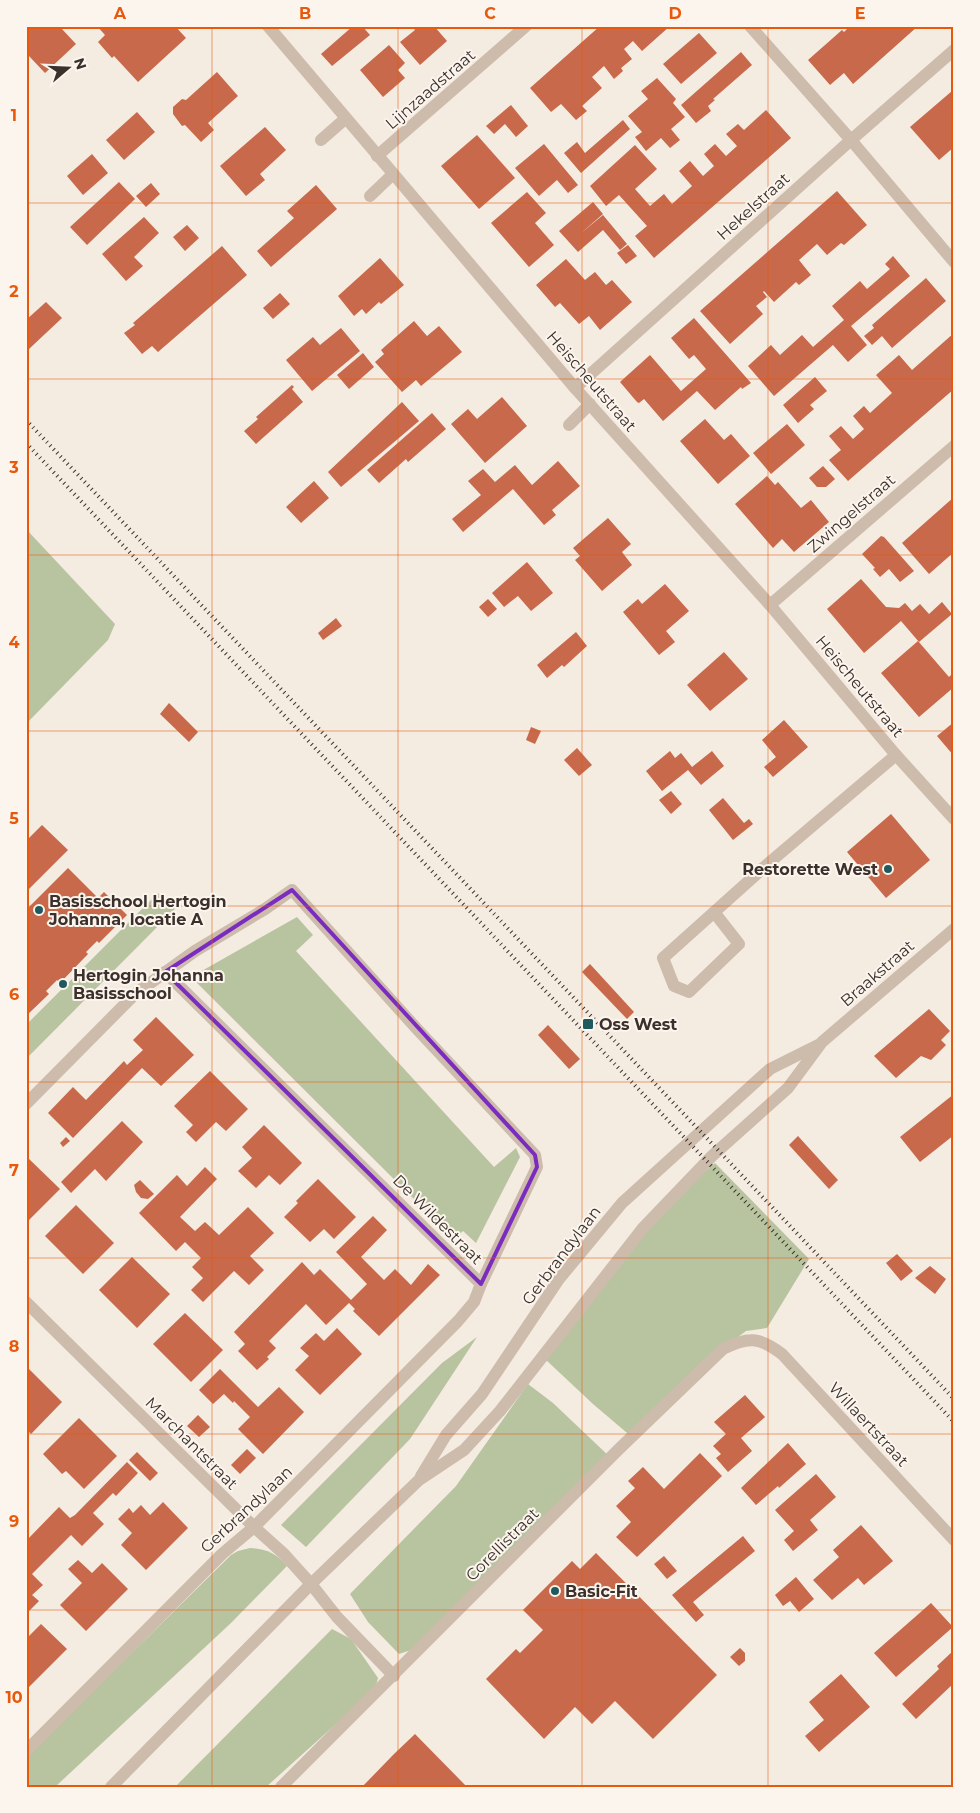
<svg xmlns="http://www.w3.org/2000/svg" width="980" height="1813" font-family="Montserrat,sans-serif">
  <rect width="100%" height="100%" fill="#f4ebe1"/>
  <g fill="#b8c4a0">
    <path d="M26,529L115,624L108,640L26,724Z"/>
    <path d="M158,893L175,909L26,1059V1025Z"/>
    <path d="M297,917L313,935L296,951L494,1167L516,1148L520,1157L476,1243L463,1231L454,1239L191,977Z"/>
    <path d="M715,1163L809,1259L767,1328L746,1331L726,1346L633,1438L593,1404L545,1359L637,1229Z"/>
    <path d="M477,1337L410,1439L306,1547L281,1525L442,1363Z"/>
    <path d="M528,1384L553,1403L611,1458L420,1647L399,1654L368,1622L350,1594L456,1486Z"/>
    <path d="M250,1548C266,1549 276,1553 287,1566L231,1623L55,1787H26V1757L231,1555L238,1551Z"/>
    <path d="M332,1629L351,1639L378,1678L375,1689L266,1787H175Z"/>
  </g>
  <g fill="#c8694b">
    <path d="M29,26H62L61,28L76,44L45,73L29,56L26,58V29Z"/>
    <path d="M97,26H175L186,38L138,82L114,56L112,58L98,42L105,35Z"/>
    <path d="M353,26H362L370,35L332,66L321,54Z"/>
    <path d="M412,26H434L447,41L420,65L400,42L415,30Z"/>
    <path d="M600,26H670L642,51L633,41L624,49L632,59L621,68L623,71L614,79L604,66L592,77L602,88L582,106L587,111L576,120L561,104L551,112L530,88Z"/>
    <path d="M850,26H918L853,84L844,73L830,85L808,60L842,30L844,32Z"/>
    <path d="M699,33L717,53L681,84L663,64Z"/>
    <path d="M389,45L405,63L398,70L405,78L383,97L360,70Z"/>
    <path d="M741,52L752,65L713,99L715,100L708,106L711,111L696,123L681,105Z"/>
    <path d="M217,72L238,96L208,123L214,130L201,142L185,125L182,126L173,114V107L182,99L186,100Z"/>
    <path d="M657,78L676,99L673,103L685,117L671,129L680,140L670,148L661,138L646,151L635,137L642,132L628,116L648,99L641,91Z"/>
    <path d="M952,91L954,93V147L939,160L910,127Z"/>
    <path d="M511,105L528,126L516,137L505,124L494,134L486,126Z"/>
    <path d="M766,110L791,138L654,258L635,236L647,226L619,195L606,206L590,186L635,145L657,169L635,189L650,206L664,194L672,204L692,186L679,171L690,161L703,176L714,166L704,154L715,144L726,156L737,146L726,134L738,124L744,130Z"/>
    <path d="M137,112L155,132L124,160L106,140Z"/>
    <path d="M623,120L630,129L581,173L564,153L577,142L585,153Z"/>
    <path d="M265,127L286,150L260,174L265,180L246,196L220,166Z"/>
    <path d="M477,135L515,178L479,209L441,166Z"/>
    <path d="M544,144L578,185L568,193L557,180L539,196L515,168Z"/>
    <path d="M92,154L108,173L83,195L67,176Z"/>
    <path d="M119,182L135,199L87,245L70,227Z"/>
    <path d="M151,183L160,194L146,207L136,196Z"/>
    <path d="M316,185L337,209L271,267L257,251L294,218L287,211Z"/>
    <path d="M837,191L867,225L844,245L841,243L827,255L817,244L799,260L811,275L799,285L796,282L774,302L764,291L763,292L767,297L756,306L763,314L730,344L700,311Z"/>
    <path d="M527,192L546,213L535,223L554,245L529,267L491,223Z"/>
    <path d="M593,202L603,214L580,234L603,215L627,244L620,250L603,230L578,252L559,231Z"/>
    <path d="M144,217L159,233L134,257L143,266L126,281L102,254Z"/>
    <path d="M187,225L199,238L185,251L173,237Z"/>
    <path d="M628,245L637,256L626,264L617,253Z"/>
    <path d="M222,246L247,275L158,352L152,346L142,354L124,333L135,325L133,323Z"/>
    <path d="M893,256L910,276L851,326L867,345L848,362L833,345L774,396L748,366L771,345L780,355L802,335L813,347L844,320L832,306L860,281L867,289L890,269L885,264Z"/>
    <path d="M380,258L404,285L381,304L379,302L366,314L362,309L354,316L338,296Z"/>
    <path d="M566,259L585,280L595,272L606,285L612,280L632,302L600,330L589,316L579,324L560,303L555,307L536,285Z"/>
    <path d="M926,278L946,301L892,348L882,336L872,345L864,336L874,328L872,325Z"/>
    <path d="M280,293L290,304L273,319L263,308Z"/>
    <path d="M46,302L62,318L29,349L26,346V320Z"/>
    <path d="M694,318L751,383L742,389L741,387L715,410L697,391L663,421L644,399L639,403L637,402L620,382L650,355L681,391L706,369L694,355L689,359L671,338Z"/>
    <path d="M414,321L427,336L439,326L462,352L421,386L416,380L402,392L375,362L384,354L381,350Z"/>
    <path d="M341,328L360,351L312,391L286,360L313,337L320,345Z"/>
    <path d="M954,333V389L848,481L829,460L841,450L829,436L841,426L853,439L864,429L853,416L864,406L870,413L892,393L876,375L899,355L912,370Z"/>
    <path d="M363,353L374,367L349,389L337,375Z"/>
    <path d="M815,377L827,391L810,405L814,409L798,423L783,405Z"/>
    <path d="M292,385L294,387L292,389L303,402L256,444L244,431L258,419L256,417Z"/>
    <path d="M502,397L527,426L485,463L451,424L468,409L477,419Z"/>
    <path d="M402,402L419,421L341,487L328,472Z"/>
    <path d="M432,413L446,429L408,462L406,459L379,483L367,470Z"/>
    <path d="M705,419L724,440L731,434L750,456L718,484L680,441Z"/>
    <path d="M787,424L805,445L771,474L753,453Z"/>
    <path d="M558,461L580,486L552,510L556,515L544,525L513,489L463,532L452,519L481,495L468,481L483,469L495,482L515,465L532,485Z"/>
    <path d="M823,466L835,479L826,487H817L809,478Z"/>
    <path d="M767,476L775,485L778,482L801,508L811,500L829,522L794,552L782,539L773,548L735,504Z"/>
    <path d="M314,481L329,498L301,523L286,507Z"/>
    <path d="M954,497V552L929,574L902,543Z"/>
    <path d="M608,518L631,544L622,552L632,565L602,591L575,560L580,556L573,548Z"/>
    <path d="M881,536L884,537L914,571L900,582L889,569L880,577L873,569L875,568L862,554Z"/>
    <path d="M527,562L553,593L531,611L518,596L504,607L492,593Z"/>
    <path d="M861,579L886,607L899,608L905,603L912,611L920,604L929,614L942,602L952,614L919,642L901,621L864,653L827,609Z"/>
    <path d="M665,584L689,611L666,631L675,642L659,655L623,612L638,599L642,604Z"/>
    <path d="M488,599L497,609L488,617L479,607Z"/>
    <path d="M336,618L342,626L323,640L318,633Z"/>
    <path d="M576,632L587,646L564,667L562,665L547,678L537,665Z"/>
    <path d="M918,641L949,677L954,672V687L919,717L881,673Z"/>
    <path d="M724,652L748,679L710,711L687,685Z"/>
    <path d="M169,703L198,732L189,742L160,714Z"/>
    <path d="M784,720L808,747L773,777L764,767L776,757L762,740Z"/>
    <path d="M954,722V756L937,736Z"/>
    <path d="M531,727L541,731L535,744L526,740Z"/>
    <path d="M577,748L592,765L579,776L564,760Z"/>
    <path d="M670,751L675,758L681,753L692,767L712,751L724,766L701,785L688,770L662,791L646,771Z"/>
    <path d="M671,791L682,804L671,814L659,800Z"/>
    <path d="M723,798L744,823L749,819L753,824L733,840L709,810Z"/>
    <path d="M891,814L930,860L886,898L847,852Z"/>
    <path d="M42,825L68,850L26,892V841Z"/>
    <path d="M68,868L98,898L104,892L127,915L99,943L97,941L86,952L88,954L60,983L57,980L46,991L49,994L26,1016V910Z"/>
    <path d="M590,964L634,1012L627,1019L582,972Z"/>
    <path d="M929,1009L950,1031L941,1040L946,1045L931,1060L921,1056L896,1078L874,1056Z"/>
    <path d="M156,1017L194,1055L161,1086L142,1068L73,1138L48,1113L73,1087L86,1100L124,1061L127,1065L143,1050L133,1040Z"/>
    <path d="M548,1025L580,1059L569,1069L538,1035Z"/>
    <path d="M210,1071L248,1109L226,1131L216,1122L196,1142L186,1132L193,1125L174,1106Z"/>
    <path d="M954,1094V1135L920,1162L900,1137Z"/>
    <path d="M122,1121L143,1142L106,1181L95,1169L71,1193L61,1182Z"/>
    <path d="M264,1125L302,1163L280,1185L269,1175L256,1188L238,1171L252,1158L242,1147Z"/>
    <path d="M798,1136L838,1180L829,1189L789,1145Z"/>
    <path d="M66,1137L70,1141L63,1147L60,1143Z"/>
    <path d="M26,1156L60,1189L29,1220L26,1217Z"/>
    <path d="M205,1167L217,1179L180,1217L195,1231L205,1222L219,1235L248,1207L274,1233L250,1256L264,1270L249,1285L234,1271L203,1302L191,1290L203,1278L192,1267L201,1258L185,1242L176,1251L139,1213L177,1175L187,1186Z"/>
    <path d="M318,1179L356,1217L334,1239L324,1229L310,1242L284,1217L298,1203L296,1201Z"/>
    <path d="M140,1180L154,1194L148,1199L141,1198L136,1192L134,1185Z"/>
    <path d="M76,1205L114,1243L83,1274L45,1236Z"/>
    <path d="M373,1216L387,1230L361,1257L384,1280L395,1269L411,1285L428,1264L440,1275L379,1336L353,1311L355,1309L349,1303L326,1325L306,1304L269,1341L276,1348L267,1357L269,1359L257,1370L238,1351L245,1344L234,1332L302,1262L314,1275L320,1269L351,1300L367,1284L336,1252Z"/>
    <path d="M897,1254L913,1271L901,1281L886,1263Z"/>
    <path d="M132,1257L170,1294L137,1328L99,1290Z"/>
    <path d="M930,1266L946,1279L935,1294L915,1278Z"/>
    <path d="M185,1313L223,1350L191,1382L153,1344Z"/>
    <path d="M337,1328L362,1354L320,1395L295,1370L309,1356L300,1348L316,1333L324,1341Z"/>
    <path d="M26,1366L62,1402L31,1434L26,1429Z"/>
    <path d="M220,1369L258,1407L279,1387L304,1412L263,1454L238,1429L250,1417L234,1401L233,1403L224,1394L213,1404L199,1390Z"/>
    <path d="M745,1395L765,1417L741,1438L752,1451L728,1472L716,1458L721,1454L713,1446L726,1434L714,1422Z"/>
    <path d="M198,1415L210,1427L199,1437L187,1426Z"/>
    <path d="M79,1418L117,1456L84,1489L66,1471L62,1474L43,1454Z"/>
    <path d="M788,1443L806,1464L779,1488L778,1486L756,1505L741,1488Z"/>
    <path d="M247,1449L256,1458L240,1474L231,1465Z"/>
    <path d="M137,1452L158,1473L150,1481L129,1460Z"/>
    <path d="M700,1453L722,1476L637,1557L616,1537L631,1522L616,1506L635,1488L628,1481L643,1467L664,1489Z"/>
    <path d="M127,1462L138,1473L116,1496L113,1493L93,1513L104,1524L82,1546L71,1535L32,1574L43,1585L32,1595L39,1601L26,1614V1541L59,1507L70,1518L75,1515Z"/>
    <path d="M816,1474L836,1497L810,1520L818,1530L793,1551L784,1540L794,1531L775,1510Z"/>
    <path d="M163,1502L188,1528L146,1570L121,1545L132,1533L118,1519L129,1508L133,1513L141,1505L150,1515Z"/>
    <path d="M861,1525L893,1561L864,1585L858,1578L832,1600L813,1580L839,1557L833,1550Z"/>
    <path d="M743,1536L755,1551L693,1602L704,1615L696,1622L672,1595Z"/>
    <path d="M596,1553L717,1675L653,1739L615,1701L592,1724L575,1707L544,1739L486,1679L516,1649L520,1653L543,1630L523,1610L572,1561L580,1569Z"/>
    <path d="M664,1556L677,1571L667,1579L654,1564Z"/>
    <path d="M78,1560L92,1573L102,1563L128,1589L86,1631L60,1605L82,1583L68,1569Z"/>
    <path d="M796,1577L814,1599L799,1612L790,1601L783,1606L775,1595Z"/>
    <path d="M931,1603L953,1627L896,1677L874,1653Z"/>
    <path d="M41,1624L67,1649L26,1690V1639Z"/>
    <path d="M740,1648L745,1653V1661L739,1666L730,1657Z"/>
    <path d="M954,1650V1683L916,1719L902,1704L939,1669L937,1666Z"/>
    <path d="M841,1674L870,1707L819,1752L805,1736L824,1720L809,1702Z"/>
    <path d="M415,1734L467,1787H362L394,1754Z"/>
  </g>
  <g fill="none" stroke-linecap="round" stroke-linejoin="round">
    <g stroke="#cdbbac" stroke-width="12">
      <path d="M321,140L345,119"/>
      <path d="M370,196L392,175"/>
      <path d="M569,425L590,404"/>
      <path d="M714,912L739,944L689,992L674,986L663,958L770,862L896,755"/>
    </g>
    <g stroke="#cdbbac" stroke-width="12">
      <path d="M268,26L575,388L770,605L896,755L954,819"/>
      <path d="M750,26L851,140L954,262"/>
      <path d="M377,156L526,26"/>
      <path d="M575,388L851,140L954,50"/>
      <path d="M770,605L954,446"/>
      <path d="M165,972L481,1284"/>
      <path d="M26,1104L135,994L195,951L265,909L292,890L417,1029L535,1155L537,1167L481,1284L474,1302L458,1321L254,1527L222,1554L26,1751"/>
      <path d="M26,1302L254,1527L284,1554L311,1584L337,1617L394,1676"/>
      <path d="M281,1787L618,1450L723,1349C748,1336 760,1337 782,1354L954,1540"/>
    </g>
    <g stroke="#cdbbac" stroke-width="12">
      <path d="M421,1476L446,1435L482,1394L559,1279L622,1203L770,1069L818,1045"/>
      <path d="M111,1787L311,1584L419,1480L464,1450L500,1411L643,1228L712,1156L788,1088L822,1042L954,929"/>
    </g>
    <g stroke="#3b302b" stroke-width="4" stroke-dasharray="1 4" stroke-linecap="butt">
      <path d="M26,420L954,1399"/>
      <path d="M26,443L954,1422"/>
    </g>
  </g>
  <path fill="none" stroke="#7b2cbf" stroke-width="4" stroke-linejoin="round" d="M292,890L535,1155L537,1167L481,1284L165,972Z"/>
  <path fill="none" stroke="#e8590c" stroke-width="1" stroke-opacity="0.55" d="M212,26V1787M398,26V1787M582,26V1787M768,26V1787M26,203H954M26,379H954M26,555H954M26,731H954M26,906H954M26,1082H954M26,1258H954M26,1434H954M26,1610H954"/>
  <g fill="#1f5a5e" stroke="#fbf5ee" stroke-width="2">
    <circle cx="888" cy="869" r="5"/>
    <circle cx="39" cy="910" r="5"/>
    <circle cx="63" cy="984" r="5"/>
    <rect x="582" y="1018" width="12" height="12" rx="2.5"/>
    <circle cx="555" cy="1591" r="5"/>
  </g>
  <g text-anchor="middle" stroke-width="4" stroke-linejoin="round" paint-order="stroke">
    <g font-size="16" fill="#3b302b" stroke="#fbf5ee">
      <text transform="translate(430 89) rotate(-41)" y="6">Lijnzaadstraat</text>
      <text transform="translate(753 206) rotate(-42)" y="6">Hekelstraat</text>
      <text transform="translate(592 381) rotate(49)" y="6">Heischeutstraat</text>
      <text transform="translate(851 513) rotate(-41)" y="6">Zwingelstraat</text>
      <text transform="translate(860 686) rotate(50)" y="6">Heischeutstraat</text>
      <text transform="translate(877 973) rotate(-41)" y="6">Braakstraat</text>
      <text transform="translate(438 1219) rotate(45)" y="6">De Wildestraat</text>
      <text transform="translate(561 1255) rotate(-53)" y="6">Gerbrandylaan</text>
      <text transform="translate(869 1424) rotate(47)" y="6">Willaertstraat</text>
      <text transform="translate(192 1443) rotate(45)" y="6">Marchantstraat</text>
      <text transform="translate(246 1509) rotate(-43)" y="6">Gerbrandylaan</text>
      <text transform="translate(502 1544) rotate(-45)" y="6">Corellistraat</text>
    </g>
    <g font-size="16" font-weight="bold" fill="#3b302b" stroke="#fbf5ee" text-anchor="start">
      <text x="878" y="875" text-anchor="end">Restorette West</text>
      <text x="49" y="907">Basisschool Hertogin<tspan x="49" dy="18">Johanna, locatie A</tspan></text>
      <text x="73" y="981">Hertogin Johanna<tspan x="73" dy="18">Basisschool</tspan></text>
      <text x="599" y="1030">Oss West</text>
      <text x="565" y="1597">Basic-Fit</text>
    </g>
  </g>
  <rect width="980" height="1813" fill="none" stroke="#fbf5ee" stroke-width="55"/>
  <g transform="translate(68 68) rotate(71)" stroke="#fbf5ee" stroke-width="4" paint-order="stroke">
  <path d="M0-4L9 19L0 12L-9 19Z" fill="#3b302b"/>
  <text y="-8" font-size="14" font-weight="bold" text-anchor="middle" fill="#3b302b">N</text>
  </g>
  <rect x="28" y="28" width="924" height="1758" fill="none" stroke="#e8590c" stroke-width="2"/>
  <g font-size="16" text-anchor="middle" font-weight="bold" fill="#e8590c">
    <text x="120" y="19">A</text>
    <text x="305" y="19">B</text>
    <text x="490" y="19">C</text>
    <text x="675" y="19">D</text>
    <text x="860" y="19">E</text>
    <text x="14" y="121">1</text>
    <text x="14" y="297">2</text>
    <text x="14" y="473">3</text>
    <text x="14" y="648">4</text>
    <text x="14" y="824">5</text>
    <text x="14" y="1000">6</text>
    <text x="14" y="1176">7</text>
    <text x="14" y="1352">8</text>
    <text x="14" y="1527">9</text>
    <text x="14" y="1703">10</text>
  </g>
</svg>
